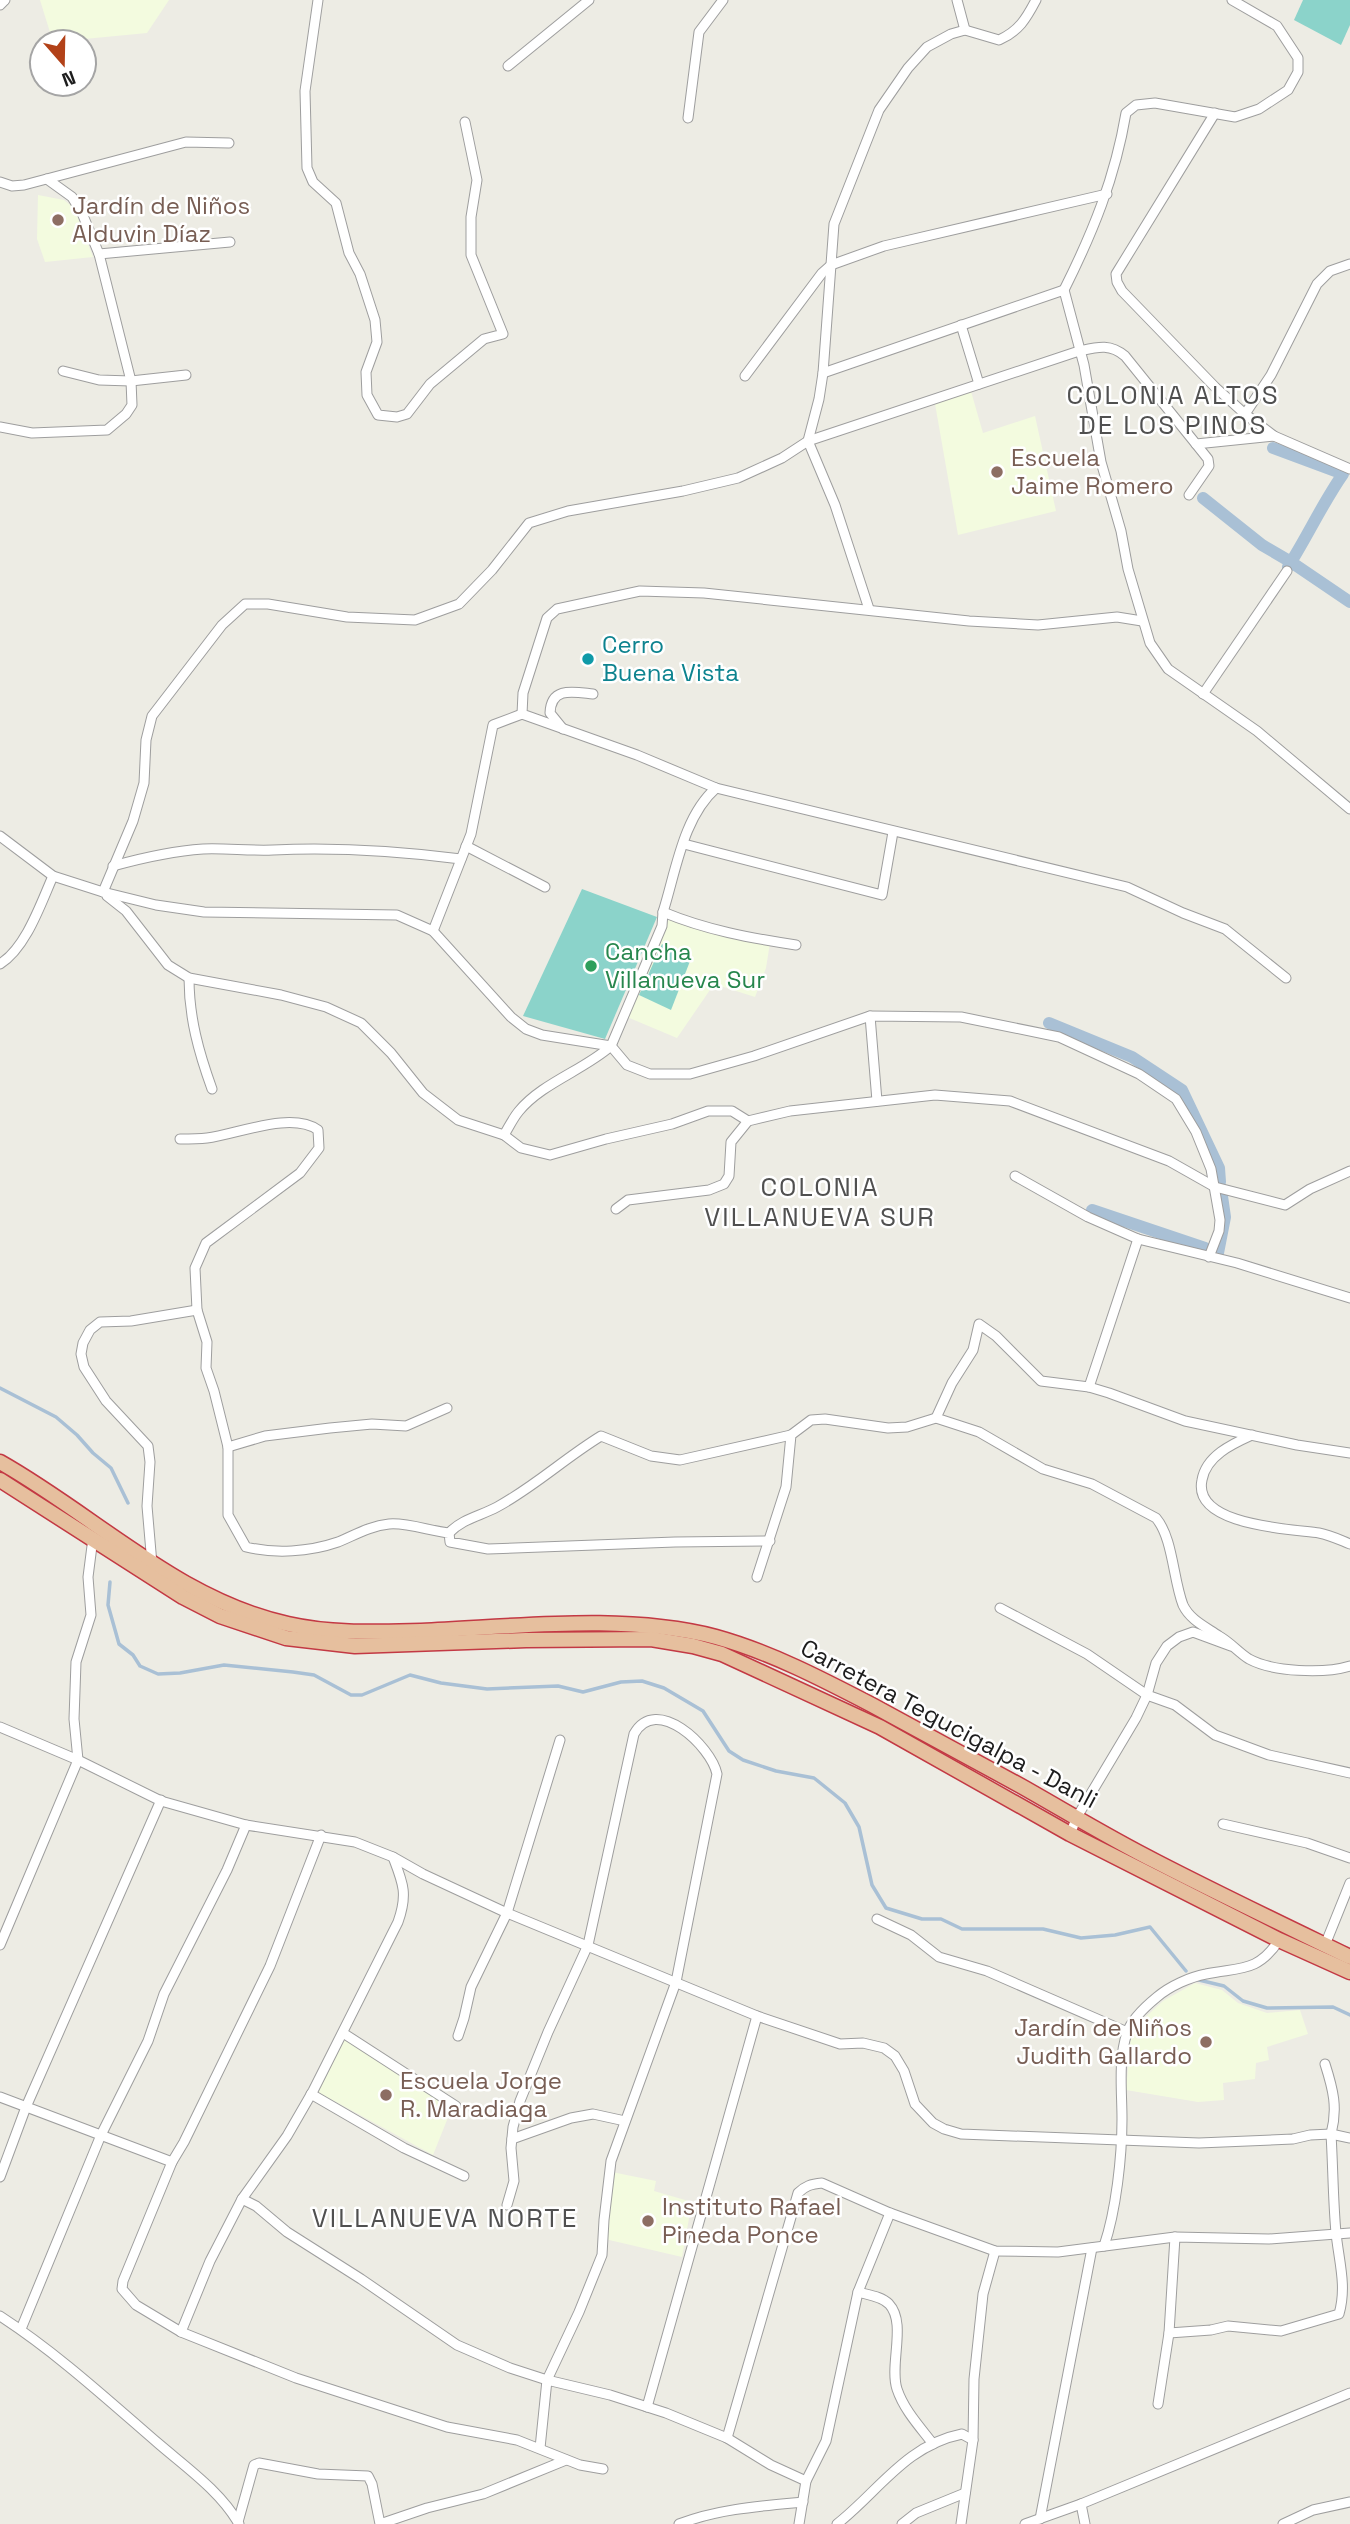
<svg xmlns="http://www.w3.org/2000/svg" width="1350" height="2524" font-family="'Space Grotesk',sans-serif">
  <rect width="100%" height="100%" fill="#edece4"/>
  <g fill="#f3fbdf">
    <path d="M40,0H169L147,33L53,42Z"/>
    <path d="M38,195L64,200L74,208L93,257L45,262L37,239Z"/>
    <path d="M970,388L983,433L1035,416L1056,511L958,535L934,398Z"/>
    <path d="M667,920L770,943L766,968L755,997L714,984L677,1038L627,1017Z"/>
    <path d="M1195,1983L1222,1990L1238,2003L1267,2013L1300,2010L1308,2034L1267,2047L1269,2060L1256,2063L1255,2079L1223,2083L1224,2100L1198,2102L1126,2090L1131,2037L1139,2023L1163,2001Z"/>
    <path d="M346,2032L455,2100L433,2155L316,2091Z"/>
    <path d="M612,2172L656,2181L654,2191L692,2202L682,2257L605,2239Z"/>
  </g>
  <g fill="#8bd3ca">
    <path d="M1303,0H1350V25L1341,45L1294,20Z"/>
    <path d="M582,889L657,917L605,1039L523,1016Z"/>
    <path d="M662,944L692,956L671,1010L639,995Z"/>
  </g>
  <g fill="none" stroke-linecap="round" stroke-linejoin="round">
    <g stroke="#a9c0d5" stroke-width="3.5">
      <path d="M0,1388L56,1417L77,1435L93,1453L111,1468L128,1503"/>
      <path d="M110,1582L108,1605L119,1644L133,1655L140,1666L158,1674L180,1673L224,1665L293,1672L314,1675L351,1695H362L410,1675L441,1683L487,1689L558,1686L583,1692L621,1682L642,1681L664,1688L703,1711L729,1751L743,1760L776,1771L814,1778L845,1803L859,1827L872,1885L886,1908L922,1919H941L962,1929H1043L1081,1938L1115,1935L1150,1927L1186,1971"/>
      <path d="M1199,1980L1224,1986L1243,2001L1267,2008L1333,2007L1350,2015"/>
    </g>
    <g stroke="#a9c0d5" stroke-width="12">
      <path d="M1203,498L1262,545L1291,562C1309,533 1324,501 1343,474L1273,448"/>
      <path d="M1288,567L1291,562L1350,602"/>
      <path d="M1049,1023L1132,1057L1182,1090L1219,1168L1220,1182"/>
      <path d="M1092,1210L1205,1248"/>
      <path d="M1215,1252L1218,1253L1225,1217L1222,1196"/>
    </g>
    <defs>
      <g id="minor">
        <path d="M318,0L305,91L307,168L313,182L336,203L349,253L360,274L375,320L377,342L366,372L367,395L378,415L397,417L407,414L430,384L484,339L503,334L471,255V217L477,180L465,122"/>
        <path d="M957,0L965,30"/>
        <path d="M0,5L5,0"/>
        <path d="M508,66L589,0"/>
        <path d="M1215,113L1116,274L1117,282L1122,291L1215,387L1245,414L1274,436L1350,469"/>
        <path d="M688,118L699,32L723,0"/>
        <path d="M0,182L12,186L24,185L186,142L229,143"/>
        <path d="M99,254L230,242"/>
        <path d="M1064,290C1093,232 1115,178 1126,113L1136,105L1155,103L1235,117L1259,109L1288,90L1298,72V58L1277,26L1232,0"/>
        <path d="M961,325L979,384"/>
        <path d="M63,371L99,380L131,381L186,375"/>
        <path d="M823,373L1064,290L1084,365L1101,462L1121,531L1128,569L1150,643L1168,669L1257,731L1350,809"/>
        <path d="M745,376L822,273L831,265L884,246L1107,194"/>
        <path d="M1245,414L1271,375L1317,284L1330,271L1350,264"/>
        <path d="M0,427L32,433L107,430L126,414L132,405L131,381L99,254L82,213L72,197L47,179"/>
        <path d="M1189,495L1209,466L1208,459L1196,444"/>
        <path d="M869,609L835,505L808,441L819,399L823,373L834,224L879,110L908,68L927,47L951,34L965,30L999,40C1019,31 1026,19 1036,0"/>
        <path d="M1142,621L1117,617L1038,625L969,621L704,593L640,591L557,609L547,618L523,693L522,714L637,755L716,788L1127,887L1183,913L1225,929L1286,978"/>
        <path d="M1203,694L1287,571"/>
        <path d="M563,729L550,713C551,686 574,692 593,694"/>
        <path d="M0,836L53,876L103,892L156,905L204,912L397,915L433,931L511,1017L526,1029L542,1035L611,1046L627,1065L650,1074H690L754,1056L870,1016L961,1017L1059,1037L1139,1074L1176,1099L1196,1132L1211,1169L1220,1220L1219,1231L1209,1257"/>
        <path d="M684,844L882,895L893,832"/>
        <path d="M466,846L545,887"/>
        <path d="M113,866C142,858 172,851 203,849C226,848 249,851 273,850C336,847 398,851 461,859"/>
        <path d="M103,892L133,821L144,783L146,740L152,716L222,625L245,604H268L347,617L415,620L459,604L492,570L529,523L568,511L683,491L738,478L782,458L808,441L1079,351C1097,347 1110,343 1125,356L1196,444L1274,436"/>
        <path d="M107,896L126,911L168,965L189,978L281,995L326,1007L361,1023L391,1053L423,1093L458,1120L504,1135L521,1148L550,1155L606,1139L672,1124L708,1111H732L748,1121"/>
        <path d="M663,912C706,930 750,938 796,945"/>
        <path d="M433,931L471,834L493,725L522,714"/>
        <path d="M0,964C26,948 41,903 53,876"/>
        <path d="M189,978C189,1018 199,1053 212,1089"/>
        <path d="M870,1016L877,1101"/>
        <path d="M504,1135C509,1127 513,1118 519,1111C542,1083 584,1070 611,1046L662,926L663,912C676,871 683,817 716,788"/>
        <path d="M180,1139C189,1139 198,1139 207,1138C238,1134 291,1111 318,1130L319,1148L300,1173L206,1243L195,1268L197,1310L207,1342L206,1368L214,1391L228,1447V1515L246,1547C275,1554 309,1552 338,1542C355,1535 370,1526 389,1524C405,1522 431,1531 449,1533L450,1542L488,1549L675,1542L770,1541"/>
        <path d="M1015,1176L1088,1217L1138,1239L1237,1263L1350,1298"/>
        <path d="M616,1209L628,1200L709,1190L724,1184L729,1176L731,1142L748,1121L790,1111L935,1095L1010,1101L1169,1161L1215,1187L1285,1205L1310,1189L1350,1171"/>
        <path d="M1089,1387L1138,1239"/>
        <path d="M936,1418L952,1383L973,1350L979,1324L996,1336L1041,1381L1089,1387L1109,1393L1185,1421L1297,1445L1350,1453"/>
        <path d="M1252,1435C1232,1444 1206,1456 1202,1480C1192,1526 1292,1529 1319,1533C1330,1535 1340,1540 1350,1544"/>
        <path d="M228,1447L265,1436L330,1428L372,1424L406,1426L447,1408"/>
        <path d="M449,1533C462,1519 480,1516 497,1507C534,1487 565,1458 601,1436L651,1456L680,1460L791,1435"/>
        <path d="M152,1564L147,1506L150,1462L148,1446L106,1401L84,1367L81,1354L83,1343L90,1330L100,1322L131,1321L197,1310"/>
        <path d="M757,1577L786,1487L791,1435L811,1420L825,1419L888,1428L907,1427L936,1418L979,1432L1043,1469L1092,1484L1156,1518C1173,1538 1173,1579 1183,1605C1190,1620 1206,1627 1219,1636C1230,1642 1239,1653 1249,1659C1273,1672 1324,1674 1350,1666"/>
        <path d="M1000,1608L1087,1654L1147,1695L1175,1705L1215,1735L1269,1755L1350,1773"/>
        <path d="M0,1727L78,1760L161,1801L246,1825L355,1842L393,1857L423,1874L507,1913L757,2016L840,2044L863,2043L884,2048L895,2056L904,2071L915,2104L933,2123L944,2129L961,2134L1199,2143L1293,2139L1310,2135L1331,2134L1350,2138"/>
        <path d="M1223,1824L1307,1843L1350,1858"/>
        <path d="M1070,1834L1077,1817L1136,1718L1147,1695L1156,1663L1167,1646L1179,1637L1193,1632L1231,1646"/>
        <path d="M321,1835L270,1966L184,2142L172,2162L123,2281L122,2289L136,2305L181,2332L296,2378L447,2427L517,2440L580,2465L603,2469"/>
        <path d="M877,1919L911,1935L939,1957L987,1971L1127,2032"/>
        <path d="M0,1945L78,1760L74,1719L76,1662L91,1615L88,1577L93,1538"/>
        <path d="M1325,1945L1350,1883"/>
        <path d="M343,2033L456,2106"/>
        <path d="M458,2036L464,2018L471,1987L507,1913L560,1740"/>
        <path d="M311,2094L404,2148L464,2176"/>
        <path d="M0,2097L172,2162"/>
        <path d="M512,2139L571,2118L593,2114L625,2121"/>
        <path d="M0,2177L26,2107L161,1800"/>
        <path d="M242,2199L256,2206L287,2232L361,2279L457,2345L510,2368L547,2380L610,2395L666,2413L727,2438L771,2465L806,2481"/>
        <path d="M507,2205L514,2181L511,2148L513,2127L520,2101L548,2032L588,1945L634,1734C656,1694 711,1746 717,1774L676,1982L611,2161L604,2220L602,2255L579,2312L547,2380L540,2448"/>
        <path d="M1104,2246C1116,2211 1122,2157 1122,2119C1122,2092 1118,2059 1127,2033C1131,2020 1146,2006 1157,1997C1170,1986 1190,1977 1206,1974C1239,1967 1258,1973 1279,1940"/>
        <path d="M858,2292C868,2295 881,2296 889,2304C907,2323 889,2365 897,2389C904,2410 920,2427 933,2444"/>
        <path d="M0,2316C57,2353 108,2400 159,2444C187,2468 221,2492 239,2524"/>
        <path d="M21,2329L101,2135L148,2041L164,1994L227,1870L246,1825"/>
        <path d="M181,2332L210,2261L242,2199L287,2136L313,2091L398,1922C408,1894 403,1883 393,1857"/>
        <path d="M1169,2333L1211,2330L1228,2326L1281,2331L1339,2314C1347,2286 1339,2262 1336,2233C1333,2200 1333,2167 1331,2134C1338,2108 1333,2089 1325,2064"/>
        <path d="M1158,2404L1169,2333L1175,2237"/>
        <path d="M647,2407L757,2016"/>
        <path d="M727,2438L798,2193C805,2186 811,2184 822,2183L890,2213L995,2251L1058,2252L1175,2237L1269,2239L1350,2233"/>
        <path d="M1081,2504L1085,2524"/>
        <path d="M1040,2519L1092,2248"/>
        <path d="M238,2522L254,2465L259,2463L318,2474L368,2476L372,2484L380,2524L427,2508L483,2494L566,2460"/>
        <path d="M679,2524C718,2509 761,2506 803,2502"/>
        <path d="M799,2524L806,2481L826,2441L858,2292L890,2213"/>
        <path d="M837,2524C878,2492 906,2445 962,2434L973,2440"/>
        <path d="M902,2524L916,2513L965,2493"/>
        <path d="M961,2524L973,2440L974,2379L983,2294L995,2251"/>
        <path d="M1025,2524L1081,2504L1350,2393"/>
        <path d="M1283,2524L1313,2510L1350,2502"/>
      </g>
      <g id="trunk">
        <path d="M0,1462C96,1516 178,1600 288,1624C332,1634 376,1632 421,1631C516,1627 624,1613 716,1637C770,1652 822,1679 872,1705C922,1732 972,1759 1021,1786C1067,1812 1111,1839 1157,1862C1221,1895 1286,1926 1350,1957"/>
        <path d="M0,1480L183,1597L220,1616L286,1638L355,1646L526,1640L651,1639L693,1646L722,1654L880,1727L1070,1834L1279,1940L1350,1972"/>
      </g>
    </defs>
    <use href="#minor" stroke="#9e9e9e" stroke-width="11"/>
    <use href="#trunk" stroke="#c33944" stroke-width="17"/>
    <use href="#minor" stroke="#fff" stroke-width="9"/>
    <use href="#trunk" stroke="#e6bf9e" stroke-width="14"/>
  </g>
  <g fill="#8d6e63" stroke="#fff" stroke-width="2.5">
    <circle cx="58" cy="220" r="7"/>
    <circle cx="997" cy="472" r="7"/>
    <circle cx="1206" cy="2042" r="7"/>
    <circle cx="386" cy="2095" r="7"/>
    <circle cx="648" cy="2221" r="7"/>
  </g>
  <circle fill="#0f9aa8" stroke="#fff" stroke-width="2.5" cx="588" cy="659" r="7"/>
  <circle fill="#2e9e5b" stroke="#fff" stroke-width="2.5" cx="591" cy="966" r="7"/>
  <g text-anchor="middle" stroke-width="5" stroke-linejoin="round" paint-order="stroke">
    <g font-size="24" fill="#785e54" stroke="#fff" text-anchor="start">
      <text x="72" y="214">Jardín de Niños<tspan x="72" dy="28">Alduvin Díaz</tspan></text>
      <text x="1011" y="466">Escuela<tspan x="1011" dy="28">Jaime Romero</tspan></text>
      <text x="1192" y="2036" text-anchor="end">Jardín de Niños<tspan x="1192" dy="28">Judith Gallardo</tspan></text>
      <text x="400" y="2089">Escuela Jorge<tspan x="400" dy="28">R. Maradiaga</tspan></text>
      <text x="662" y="2215">Instituto Rafael<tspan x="662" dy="28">Pineda Ponce</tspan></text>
    </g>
    <g font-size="24" fill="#0d838f" stroke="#fff" text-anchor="start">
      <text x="602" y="653">Cerro<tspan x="602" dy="28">Buena Vista</tspan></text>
    </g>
    <g font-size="24" fill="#27864d" stroke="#fff" text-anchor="start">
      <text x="605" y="960">Cancha<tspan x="605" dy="28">Villanueva Sur</tspan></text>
    </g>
    <g font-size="24" fill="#1d1d1d" stroke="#fff">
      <text transform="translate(949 1724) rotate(28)" y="8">Carretera Tegucigalpa - Danli</text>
    </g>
    <g font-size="26" letter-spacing="2" fill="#505050" stroke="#fff">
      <text x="1173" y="404">COLONIA ALTOS<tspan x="1173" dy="30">DE LOS PINOS</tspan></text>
      <text x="820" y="1196">COLONIA<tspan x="820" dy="30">VILLANUEVA SUR</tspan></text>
      <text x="445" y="2227">VILLANUEVA NORTE</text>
    </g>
  </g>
  <g transform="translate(63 63) rotate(160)"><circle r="33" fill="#ffffff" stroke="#a5a5a5" stroke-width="2"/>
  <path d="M0-5L12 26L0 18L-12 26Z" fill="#b24118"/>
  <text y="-10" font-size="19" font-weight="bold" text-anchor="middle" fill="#1d1d1d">N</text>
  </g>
</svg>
